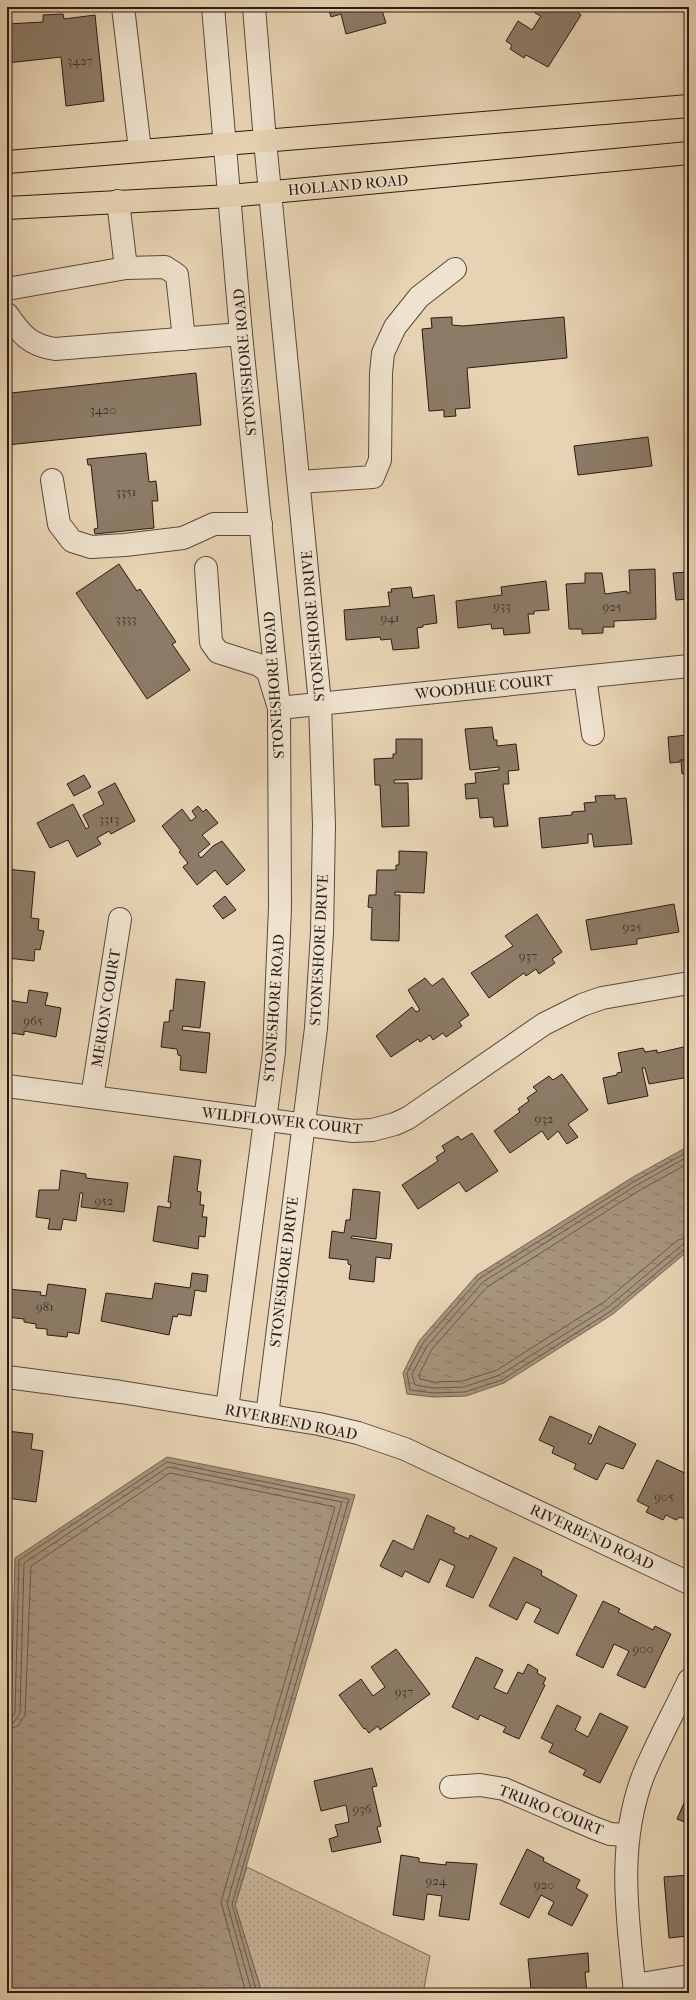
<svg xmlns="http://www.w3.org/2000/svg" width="696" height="2000" font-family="'IM FELL French Canon',serif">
  <defs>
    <pattern id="park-dots" width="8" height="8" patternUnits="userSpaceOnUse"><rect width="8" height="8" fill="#c7b498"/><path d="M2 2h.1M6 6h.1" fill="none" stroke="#ab9a82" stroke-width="1.8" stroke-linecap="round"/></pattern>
    <pattern id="water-ripples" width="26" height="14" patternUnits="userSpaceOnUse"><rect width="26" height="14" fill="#a7947d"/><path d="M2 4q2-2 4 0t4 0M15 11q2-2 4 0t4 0" fill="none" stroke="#887865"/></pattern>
  </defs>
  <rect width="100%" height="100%" fill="#e7d3b3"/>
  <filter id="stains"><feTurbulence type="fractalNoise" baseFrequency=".005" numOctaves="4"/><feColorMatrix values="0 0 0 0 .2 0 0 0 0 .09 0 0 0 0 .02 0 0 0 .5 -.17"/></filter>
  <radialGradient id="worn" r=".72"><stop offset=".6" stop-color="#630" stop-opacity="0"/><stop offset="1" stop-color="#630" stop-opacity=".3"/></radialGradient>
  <path fill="url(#park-dots)" stroke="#786856" d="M247,1867L430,1956L423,1993H262L235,1905Z"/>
  <g fill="url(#water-ripples)" stroke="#756453">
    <path d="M689,1146V1250L613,1314L504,1383L466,1396L434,1397L407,1394L403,1373L419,1341L477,1275L633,1177Z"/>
    <path d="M167,1457L355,1495L235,1905L262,1993H7V1717L11,1712L15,1558Z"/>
  </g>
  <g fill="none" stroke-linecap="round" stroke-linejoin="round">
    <g stroke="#685848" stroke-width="1">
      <path d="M689,1151L635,1181L480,1278L423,1343L407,1373L410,1390L434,1393L465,1392L502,1380L611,1311L685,1249L689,1248"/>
      <path d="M689,1156L637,1185L483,1282L427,1346L412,1374L415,1385L434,1388L464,1387L500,1375L608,1307L682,1245L689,1243"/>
      <path d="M689,1163L640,1190L487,1287L432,1349L419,1375L420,1379L434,1382L463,1381L497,1370L604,1302L678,1240L689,1237"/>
      <path d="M7,1719L11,1718L15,1713L19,1560L167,1462L349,1499L232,1904L257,1993"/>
      <path d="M7,1724L14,1722L20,1713L24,1563L168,1467L342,1502L227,1903L252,1993"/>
      <path d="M7,1730L18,1726L25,1715L31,1566L170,1473L335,1507L221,1902L246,1993"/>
    </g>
  </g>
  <g fill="#8c7b67" stroke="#2a1b14">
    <path d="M328,7H381L386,23L346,34L341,14L331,17Z"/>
    <path d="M539,7H576L575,10L581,15L548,67L526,55L524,58L510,49L512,45L506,41L518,21L532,30L541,16L535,13Z"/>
    <path d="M63,14L64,19L95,15L104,101L66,106L61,57L7,63V24L43,22V15Z"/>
    <path d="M452,317V325L463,326L564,317L567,358L467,368L470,408L455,409L456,416L444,417V410L429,411L422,329L432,328L431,318Z"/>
    <path d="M196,373L201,425L7,445V386L11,393Z"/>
    <path d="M648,437L652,466L578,475L574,446Z"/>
    <path d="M146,453L149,482L156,481L158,501H152L154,528L95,534L94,529L98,528L91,465H88L87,459Z"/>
    <path d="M119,564L137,591L140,589L176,642L172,644L190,670L147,699L76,593Z"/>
    <path d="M655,569L656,619L614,621V627H603V633L582,634V629H569L566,584L585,583V573H602L605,594L627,591V593H630L629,570Z"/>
    <path d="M689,572V599L676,600L673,573Z"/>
    <path d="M546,581L549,610L534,611V614H528L530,633L504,635L503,628L492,629L491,624L458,628L456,601L502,595L501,587Z"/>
    <path d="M411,587L413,598L434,595L437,623L423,625V627L417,628L419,648L393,650L391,639L381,640L380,637L346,640L344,610L390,606L388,592H392L391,589Z"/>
    <path d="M688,716H689V759L680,760V762L670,763L668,737L687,735L686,731L689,730Z"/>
    <path d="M492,727L494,740H497V746L516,744L519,770L508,771L509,784H503L508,826L494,827L493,817L480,818L478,798L466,799L465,784L476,783L475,773L499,770V767L470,770L465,729Z"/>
    <path d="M396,739H422V779L394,780V783H408L409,826L382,827L380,785H375L374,759L393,758V754H396Z"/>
    <path d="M689,760V799L686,773L682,774L681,761Z"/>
    <path d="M84,775L91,787L74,796L67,784Z"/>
    <path d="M115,783L135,821L111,834L109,831L97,838L101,844L77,857L68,840L50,848L37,823L73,804L86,829L89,827L83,815L104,804L98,792Z"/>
    <path d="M615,795V799L626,798L632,844L594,847L592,834H588V843L542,848L539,818L572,815V812L585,811L584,803L596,802L595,796Z"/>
    <path d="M198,806L203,812L206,809L218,823L202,835L210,844L198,854L201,858L213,846L222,841L245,870L227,885L215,870L197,885L183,867L188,863L179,852L181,851L162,826L182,809L191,821L196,817L192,811Z"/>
    <path d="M399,851L427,852L424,893L395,892V895H400L399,941L371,940L372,908L368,907L369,895H376L377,870H396V865H399Z"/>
    <path d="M7,869L35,872L31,918L39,919L38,930L44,931L40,950L35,949L34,961L7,958Z"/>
    <path d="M225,896L236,910L223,919L213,906Z"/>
    <path d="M674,904L679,932L637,939V944L591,950L586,920Z"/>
    <path d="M537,914L562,952L552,959L555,963L539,974L536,969L526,976L524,973L489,998L471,973L513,946L505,936Z"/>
    <path d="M425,978L432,986L443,978L469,1015L459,1022L462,1026L446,1037L443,1033L433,1040L430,1035L420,1042L418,1039L391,1057L376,1036L412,1007L416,1012L420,1010L408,990Z"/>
    <path d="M7,979H12L8,1000L27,1003L29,990L48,993L45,1005L61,1008L56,1037L24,1031V1035L12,1033L11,1037H7Z"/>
    <path d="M176,979L205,982L200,1028L183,1026L182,1030L210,1033L206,1073L180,1070L181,1056L178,1055L177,1049L161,1047L164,1022H169L170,1010L173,1011Z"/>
    <path d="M688,1046L689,1077L649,1084L645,1068H642L648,1096L608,1104L603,1078L617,1075V1073L622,1072L618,1053L643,1048L645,1052L657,1050V1053Z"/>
    <path d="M562,1074L588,1110L568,1124L578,1137L567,1144L558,1131L548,1140L542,1131L510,1153L494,1131L520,1112L518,1109L529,1101L527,1098L537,1091L533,1087L549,1076L553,1080Z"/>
    <path d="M472,1133L498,1171L466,1192L459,1182L418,1209L402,1185L438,1161L436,1157L445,1151L442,1146L458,1136L461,1140Z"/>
    <path d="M7,1156L11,1157L7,1179Z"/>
    <path d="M174,1156L201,1160L197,1191L201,1192L200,1205H204L202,1217H207L205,1237L199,1236L198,1249L153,1241L158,1206L170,1208L171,1202H168Z"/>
    <path d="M61,1170L86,1174V1178L128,1183L124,1212L81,1207L83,1193H80L76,1221L63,1219L61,1230L48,1229L50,1219L36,1217L39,1190H59Z"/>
    <path d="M353,1189L380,1192L376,1239L352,1236L351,1238L392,1244L390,1259L376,1257L374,1282L349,1279L351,1265L348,1264V1260L329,1258L332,1231L344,1233L346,1220H350Z"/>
    <path d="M192,1273L208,1275L206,1292L195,1290L191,1316L178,1314L177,1317L173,1316L169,1335L101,1321L106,1293L152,1299L155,1283L190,1288Z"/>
    <path d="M48,1284L86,1289L79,1334L68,1332L67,1337L47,1335V1329L36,1328V1324L24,1322V1319L7,1317V1289L41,1292L40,1295L46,1296Z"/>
    <path d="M550,1416L592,1435L588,1443L591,1444L599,1426L636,1444L623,1469L606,1463L597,1480L574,1469L576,1464L552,1453L554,1447L539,1440Z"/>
    <path d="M7,1431L33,1434L31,1449L43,1451L36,1502L7,1498L9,1458H7Z"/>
    <path d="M657,1460L689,1475L685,1488L689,1490V1521L680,1517L676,1520L666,1515L663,1520L646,1512L649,1507L637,1501Z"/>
    <path d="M427,1515L455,1528L453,1532L469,1539L470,1535L497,1548L473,1598L446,1586L455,1566L440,1559L429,1583L405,1571L402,1577L380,1566L393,1540L413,1550Z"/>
    <path d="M514,1557L542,1571L541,1575L577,1595L558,1634L534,1622L541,1609L526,1602L517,1620L489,1606Z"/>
    <path d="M603,1601L620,1609L618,1612L653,1630L655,1626L671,1634L645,1688L617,1675L629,1651L614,1644L603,1668L576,1655Z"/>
    <path d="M396,1649L430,1694L380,1730L378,1726L369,1733L365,1728L364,1729L339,1695L361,1679L373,1696L385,1687L371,1667Z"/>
    <path d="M476,1657L503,1670L494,1688L507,1694L518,1672L523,1674L528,1664L538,1670L537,1673L546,1678L543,1684L545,1685L519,1739L503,1732L506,1727L480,1715L478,1720L452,1707Z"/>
    <path d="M557,1705L581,1717L575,1730L588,1737L600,1713L628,1727L600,1783L583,1775L586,1770L549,1752L553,1744L541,1738Z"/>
    <path d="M372,1768L377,1786L372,1787L381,1826L377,1827L381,1842L332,1852L329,1839L338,1836L335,1825L349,1822L346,1805L321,1811L314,1781Z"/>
    <path d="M689,1792V1824L677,1819Z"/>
    <path d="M527,1849L544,1858L543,1861L580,1880L576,1888L588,1895L572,1926L548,1914L554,1902L541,1895L529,1918L500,1904Z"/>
    <path d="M401,1855L419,1858V1862L446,1865V1862L477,1864L469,1920L439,1916L442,1896L427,1894L424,1920L393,1915Z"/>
    <path d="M689,1875V1931L687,1932V1936L669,1938L664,1877Z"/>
    <path d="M588,1953L589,1972H585L587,1993H536L535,1989H531L528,1959Z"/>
  </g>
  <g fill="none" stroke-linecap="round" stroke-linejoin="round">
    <defs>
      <g id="minor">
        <path d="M123,7L140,150"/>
        <path d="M213,7L241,334L279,708L280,907L274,1052L227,1409"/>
        <path d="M254,7L265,141L320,703L324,825L322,933L316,1028L267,1416"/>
        <path d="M118,201L126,268L165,267L177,275L184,339"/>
        <path d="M7,289L126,268"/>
        <path d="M7,314C21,334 29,345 55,349L241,334"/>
        <path d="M52,480L59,524L72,541L91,547L125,545L183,538L214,524H261"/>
        <path d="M299,482L373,477L380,460L381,373L383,353L395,327L419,297L455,269"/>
        <path d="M206,568L211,642L218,652L259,665L268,672L279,708L689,666"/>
        <path d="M585,677L593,734"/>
        <path d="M7,1086L353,1131L372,1130L395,1124L408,1118L544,1024L582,1005L602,998L689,983"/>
        <path d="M92,1097L120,919"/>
        <path d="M7,1377L121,1392L319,1424L358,1433L405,1449L689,1583"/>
        <path d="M451,1787L480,1785L504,1789L594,1828L610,1834L628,1835"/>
        <path d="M635,1985L689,1976"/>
        <path d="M635,1993C628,1919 616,1848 643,1776C656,1744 674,1712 689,1680"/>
      </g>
      <g id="major">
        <path d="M7,162L689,106"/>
        <path d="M7,208L230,196L689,153"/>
      </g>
    </defs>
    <use href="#minor" stroke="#59493c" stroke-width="24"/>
    <use href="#major" stroke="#2a1b14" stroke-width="24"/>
    <use href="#minor" stroke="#efe2ce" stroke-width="22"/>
    <use href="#major" stroke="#e7d3b3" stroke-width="22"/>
  </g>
  <g text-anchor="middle" stroke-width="3" stroke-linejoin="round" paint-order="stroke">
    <g font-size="13" fill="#423329">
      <text x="80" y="65">3427</text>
      <text x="103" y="414">3420</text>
      <text x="126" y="496">3351</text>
      <text x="502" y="610">933</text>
      <text x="612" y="611">925</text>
      <text x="390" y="622">941</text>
      <text x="126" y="623">3333</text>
      <text x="109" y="823">3313</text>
      <text x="632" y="931">925</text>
      <text x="528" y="960">937</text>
      <text x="33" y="1025">965</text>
      <text x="544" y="1123">932</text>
      <text x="104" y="1205">952</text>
      <text x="45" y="1311">981</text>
      <text x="664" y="1501">905</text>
      <text x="643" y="1653">900</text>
      <text x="404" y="1696">937</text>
      <text x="362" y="1813">936</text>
      <text x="436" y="1885">924</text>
      <text x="544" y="1889">920</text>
    </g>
    <g font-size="15" fill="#2a1b14" stroke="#efe2ce">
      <text transform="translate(348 185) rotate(-5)" y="5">HOLLAND ROAD</text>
      <text transform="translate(245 362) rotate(-95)" y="5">STONESHORE ROAD</text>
      <text transform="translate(313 626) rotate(-95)" y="5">STONESHORE DRIVE</text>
      <text transform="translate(274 685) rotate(-94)" y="5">STONESHORE ROAD</text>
      <text transform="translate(484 687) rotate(-6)" y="5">WOODHUE COURT</text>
      <text transform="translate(319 950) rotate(-87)" y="5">STONESHORE DRIVE</text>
      <text transform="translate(106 1008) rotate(-81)" y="5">MERION COURT</text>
      <text transform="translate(274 1008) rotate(-86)" y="5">STONESHORE ROAD</text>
      <text transform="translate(282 1121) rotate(6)" y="5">WILDFLOWER COURT</text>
      <text transform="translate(284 1272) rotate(-83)" y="5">STONESHORE DRIVE</text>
      <text transform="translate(291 1422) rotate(11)" y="5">RIVERBEND ROAD</text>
      <text transform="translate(592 1537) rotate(25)" y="5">RIVERBEND ROAD</text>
      <text transform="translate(551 1810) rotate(22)" y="5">TRURO COURT</text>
    </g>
  </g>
  <rect width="696" height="2000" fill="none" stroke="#e7d3b3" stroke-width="24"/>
  <rect x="8" y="8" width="680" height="1984" fill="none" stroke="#2a1b14" stroke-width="2"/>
  <rect x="12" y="12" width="672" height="1976" fill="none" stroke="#2a1b14"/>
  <rect width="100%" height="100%" filter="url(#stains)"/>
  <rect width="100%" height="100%" fill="url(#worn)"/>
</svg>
